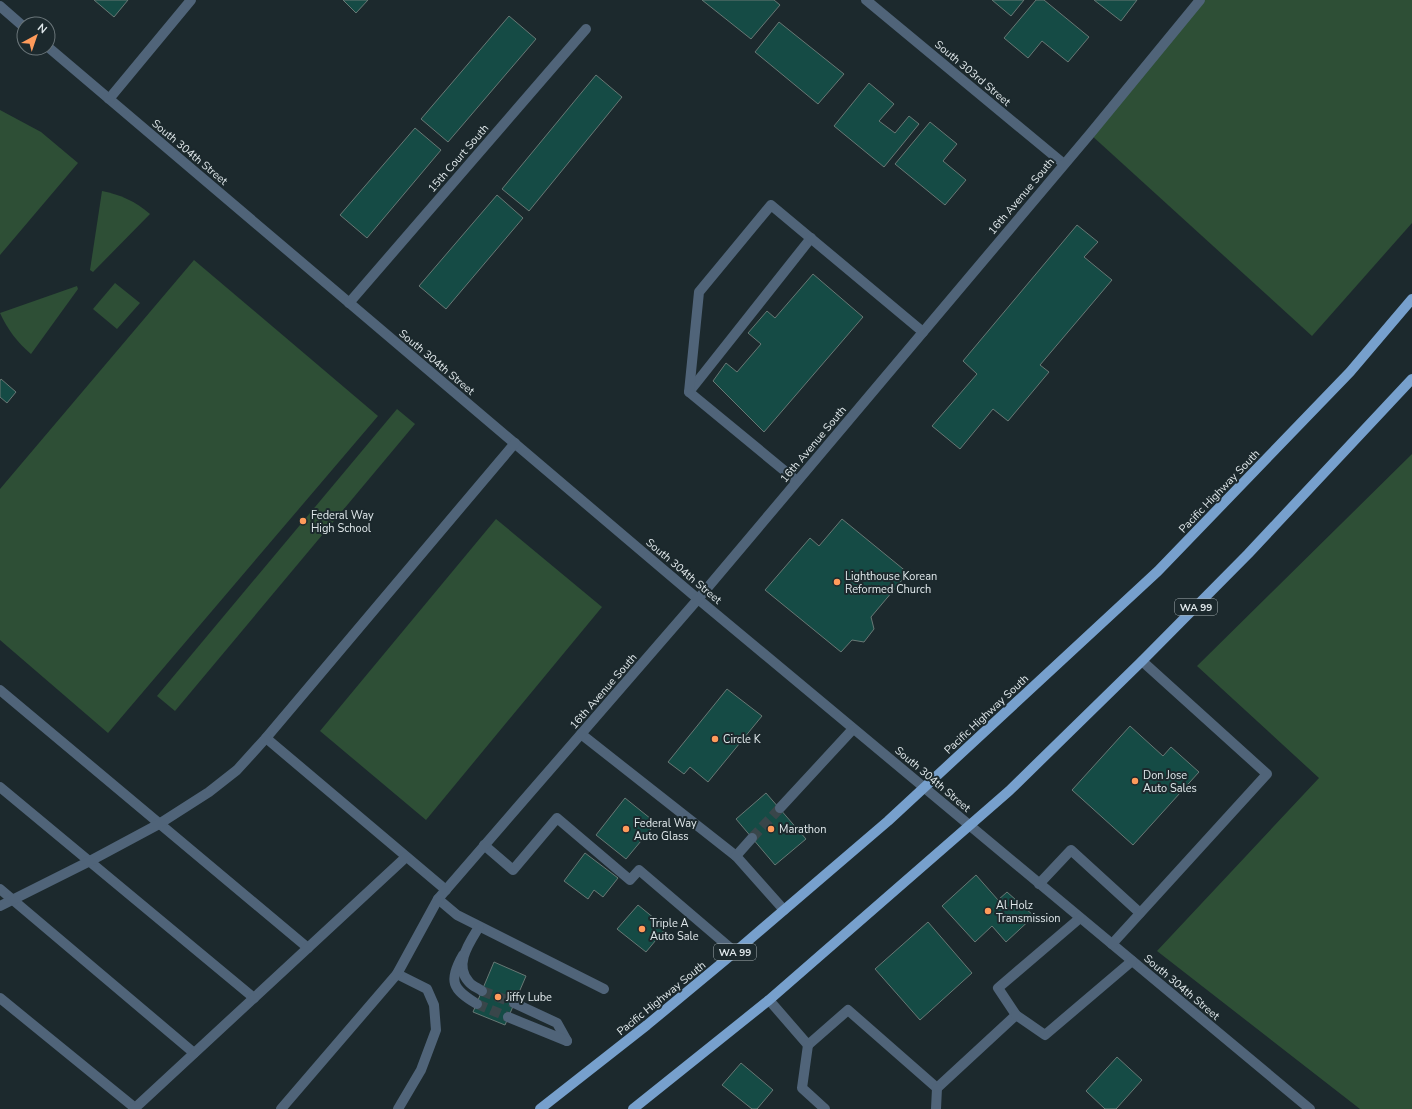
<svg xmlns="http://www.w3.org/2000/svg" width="1412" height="1109" font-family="'Nunito Sans',sans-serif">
  <rect width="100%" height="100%" fill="#1c292d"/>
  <g fill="#2e4f36">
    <path d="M1201,0H1412V223L1312,336L1090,134Z"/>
    <path d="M0,110L41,132L78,163L0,255Z"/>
    <path d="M102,191C121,195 135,201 150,214L93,272L90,270Z"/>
    <path d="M194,260L378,416L108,733L0,640V489Z"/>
    <path d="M115,283L140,303L117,329L93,309Z"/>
    <path d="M77,286L78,289L31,354C17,342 8,330 0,313Z"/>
    <path d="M397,409L415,424L175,711L157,696Z"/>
    <path d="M1412,454V1109H1360L1157,951L1319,778L1197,666Z"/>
    <path d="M496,519L602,607L426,820L320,731Z"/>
  </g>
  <g fill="#154b45" stroke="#687875">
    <path d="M94,0H128L114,17Z"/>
    <path d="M343,0H368L356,13Z"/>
    <path d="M702,0H774L780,5L751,39Z"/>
    <path d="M992,0H1024L1011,16Z"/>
    <path d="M1036,0H1044L1089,37L1068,62L1042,41L1028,58L1004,38Z"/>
    <path d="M1094,0H1137L1121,21Z"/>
    <path d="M509,16L536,39L448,142L421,119Z"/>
    <path d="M779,22L844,74L818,104L755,52Z"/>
    <path d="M596,75L622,97L529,211L502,189Z"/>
    <path d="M869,83L894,104L879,121L895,133L909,116L919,124L884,167L834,126Z"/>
    <path d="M930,122L957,144L943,161L966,180L945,205L895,164Z"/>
    <path d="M415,128L441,150L367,238L340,215Z"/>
    <path d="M497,195L523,218L446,309L419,286Z"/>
    <path d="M1077,225L1098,242L1084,257L1112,280L1040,365L1049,372L1008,421L993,409L960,449L932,426L977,374L963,361Z"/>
    <path d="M813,274L863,317L764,432L713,381L726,363L737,372L761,344L748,333L767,311L775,318Z"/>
    <path d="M1,379L16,392L7,403L0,397V381Z"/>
    <path d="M842,519L908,573L871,617L874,629L864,642L852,640L841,652L765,590L810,538L819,546Z"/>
    <path d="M727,689L762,716L708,782L690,767L684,774L668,762Z"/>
    <path d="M1130,726L1163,756L1171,747L1199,772L1133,845L1072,790Z"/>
    <path d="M766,793L806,839L775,865L736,819Z"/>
    <path d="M625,798L656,823L626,859L596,835Z"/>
    <path d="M585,853L618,878L603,897L594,890L588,899L564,881Z"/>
    <path d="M976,875L998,900L1007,892L1034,916L1006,942L992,926L975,942L942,906Z"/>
    <path d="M638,905L666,928L646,952L617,929Z"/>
    <path d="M928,922L972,973L920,1020L875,969Z"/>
    <path d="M494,962L526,976L505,1025L473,1012Z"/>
    <path d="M1117,1057L1142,1080L1116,1109H1105L1086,1091Z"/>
    <path d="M741,1063L773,1090L757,1109H752L722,1085Z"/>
  </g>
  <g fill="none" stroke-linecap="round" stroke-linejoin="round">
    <g stroke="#39464a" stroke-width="10" stroke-dasharray="10 5" stroke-linecap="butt">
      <path d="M752,838L780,808"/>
      <path d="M482,991L514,1003"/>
      <path d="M477,1004L508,1017"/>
    </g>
    <g stroke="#506479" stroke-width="10">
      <path d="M866,0L1064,164"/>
      <path d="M0,6L24,27"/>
      <path d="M48,47L698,599L1310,1109"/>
      <path d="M109,99L191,0"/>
      <path d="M349,303L586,29"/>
      <path d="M689,392L811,238"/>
      <path d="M797,481L689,392L699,292L771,205L923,332"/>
      <path d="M0,690L308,948"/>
      <path d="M581,734L736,856"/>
      <path d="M0,787L254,998"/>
      <path d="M780,808L853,729"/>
      <path d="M752,838L736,856L784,910"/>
      <path d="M484,845L513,870L557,818L630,880L639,870L735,952"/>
      <path d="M1039,884L1071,850L1140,913"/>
      <path d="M0,889L194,1053"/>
      <path d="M446,890L266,738L515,443"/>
      <path d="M438,899L457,915L604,989"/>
      <path d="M0,906L90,861L159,824L209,792L237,770L266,738"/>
      <path d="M479,927C470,942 453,965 469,982C472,986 478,988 482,991"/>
      <path d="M1112,944L1267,774L1142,661"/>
      <path d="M463,955C448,981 452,989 477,1004"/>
      <path d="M397,974L427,989L434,1005L436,1030L421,1070L398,1109"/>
      <path d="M0,998L135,1108"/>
      <path d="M769,1000L808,1045L848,1010L937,1088L1016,1015L998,988L1080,918"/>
      <path d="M514,1003L557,1023L567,1041"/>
      <path d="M1016,1015L1045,1035L1132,961"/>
      <path d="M508,1017L567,1041"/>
      <path d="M808,1045L802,1088L825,1109"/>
      <path d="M134,1109L406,857"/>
      <path d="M281,1109L397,974L438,899L698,599L1090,134L1200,0"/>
      <path d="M936,1109L937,1088"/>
    </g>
    <g stroke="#77a0cd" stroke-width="10">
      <path d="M540,1109L647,1025L735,952L888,821L1158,571L1350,372L1412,299"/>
      <path d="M633,1109L769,1000L1009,791L1142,661L1248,554L1412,379"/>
    </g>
  </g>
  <g fill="#ff9b5b" stroke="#1c292d" stroke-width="1.5">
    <circle cx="303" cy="521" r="4"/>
    <circle cx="837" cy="582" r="4"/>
    <circle cx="715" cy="739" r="4"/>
    <circle cx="1135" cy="781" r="4"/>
    <circle cx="626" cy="829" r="4"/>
    <circle cx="771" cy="829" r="4"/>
    <circle cx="988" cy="911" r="4"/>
    <circle cx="642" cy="929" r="4"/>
    <circle cx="498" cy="997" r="4"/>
  </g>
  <g text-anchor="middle" stroke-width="4" stroke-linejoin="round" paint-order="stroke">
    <g fill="#1c292d" stroke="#a5afb2" stroke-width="1">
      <rect x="1175" y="599" width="42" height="16" rx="3"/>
      <rect x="714" y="944" width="42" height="16" rx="3"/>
    </g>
    <g font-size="10" font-weight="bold" fill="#e0e8eb">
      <text x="1196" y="611">WA 99</text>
      <text x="735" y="956">WA 99</text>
    </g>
    <g font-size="11" fill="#e0e8eb" stroke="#1c292d">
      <text transform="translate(973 73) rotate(40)" y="4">South 303rd Street</text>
      <text transform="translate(190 152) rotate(40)" y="4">South 304th Street</text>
      <text transform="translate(458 158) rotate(-49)" y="4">15th Court South</text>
      <text transform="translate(1021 196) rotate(-50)" y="4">16th Avenue South</text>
      <text transform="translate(437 362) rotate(40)" y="4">South 304th Street</text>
      <text transform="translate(813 444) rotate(-50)" y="4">16th Avenue South</text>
      <text transform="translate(1219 491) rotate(-46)" y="4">Pacific Highway South</text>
      <text transform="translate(684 571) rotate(40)" y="4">South 304th Street</text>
      <text transform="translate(603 691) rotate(-49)" y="4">16th Avenue South</text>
      <text transform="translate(986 714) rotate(-43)" y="4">Pacific Highway South</text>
      <text transform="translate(933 779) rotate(40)" y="4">South 304th Street</text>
      <text transform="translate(1182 987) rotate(40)" y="4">South 304th Street</text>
      <text transform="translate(661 998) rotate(-39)" y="4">Pacific Highway South</text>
    </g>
    <g font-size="11" fill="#e0e8eb" stroke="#1c292d" text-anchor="start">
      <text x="311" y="519">Federal Way<tspan x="311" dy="13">High School</tspan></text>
      <text x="845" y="580">Lighthouse Korean<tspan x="845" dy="13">Reformed Church</tspan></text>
      <text x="723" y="743">Circle K</text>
      <text x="1143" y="779">Don Jose<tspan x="1143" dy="13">Auto Sales</tspan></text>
      <text x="634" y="827">Federal Way<tspan x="634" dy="13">Auto Glass</tspan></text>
      <text x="779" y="833">Marathon</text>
      <text x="996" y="909">Al Holz<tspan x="996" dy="13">Transmission</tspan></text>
      <text x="650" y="927">Triple A<tspan x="650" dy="13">Auto Sale</tspan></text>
      <text x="506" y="1001">Jiffy Lube</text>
    </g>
  </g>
  <g transform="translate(36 36) rotate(40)"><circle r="19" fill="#1c292d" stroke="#6a7579"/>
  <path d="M0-3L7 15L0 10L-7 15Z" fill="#ff9b5b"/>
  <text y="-6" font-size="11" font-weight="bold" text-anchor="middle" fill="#e0e8eb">N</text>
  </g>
</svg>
